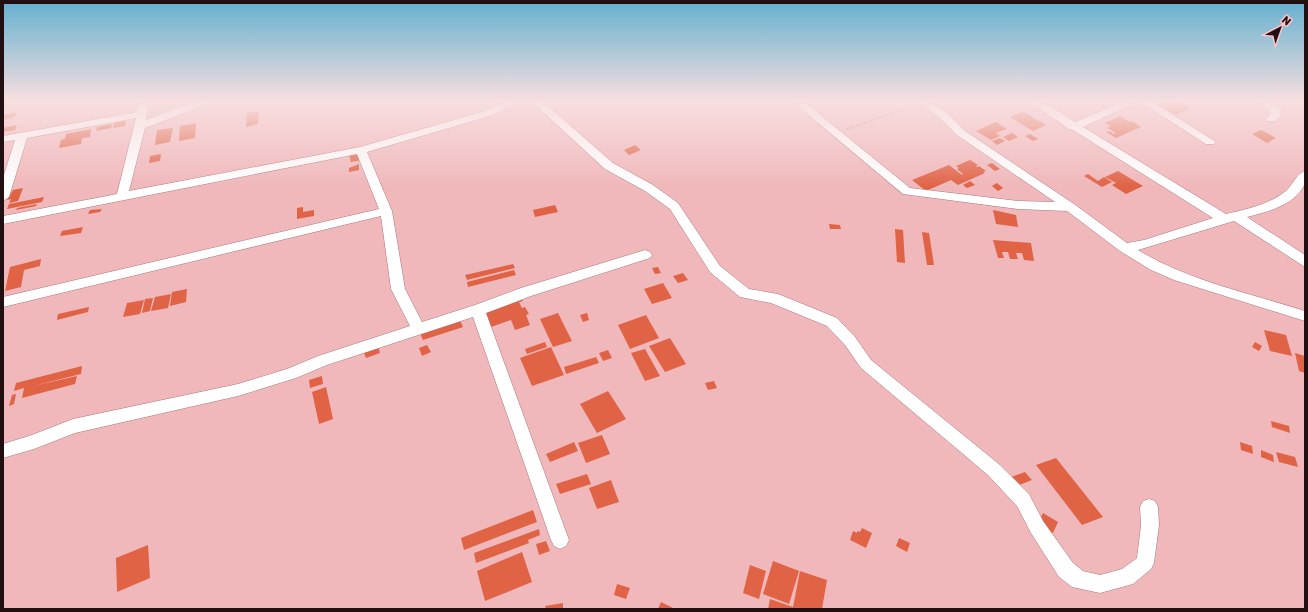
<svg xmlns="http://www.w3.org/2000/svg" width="1308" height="612" font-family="Rubik,sans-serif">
  <rect width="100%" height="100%" fill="#f0b8bb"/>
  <g fill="#e06346">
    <path d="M1163,101H1177L1191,108L1176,115L1156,104Z"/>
    <path d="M259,111L258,124L246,127L247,113Z"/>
    <path d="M1023,111L1034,118L1046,125L1033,131L1010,117Z"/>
    <path d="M17,112L15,117L3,120V115Z"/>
    <path d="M1120,116L1130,122L1132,121L1141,127L1116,138L1106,132L1109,131L1114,134L1116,133L1107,128L1111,126L1105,123Z"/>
    <path d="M126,121L125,126L113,128L114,123Z"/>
    <path d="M996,122L1007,129L996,133L1000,136L991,140L976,131Z"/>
    <path d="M196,123L195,138L179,141L180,126Z"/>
    <path d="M112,124L111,128L96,131L97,127Z"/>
    <path d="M17,125L15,130L3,132V128Z"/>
    <path d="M173,128L170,142L155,145L157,130Z"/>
    <path d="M91,129L90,137L82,138L81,144L59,148L61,140L65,139L66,134Z"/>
    <path d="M1261,130L1276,138L1267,143L1252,134Z"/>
    <path d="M1012,133L1018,137L1009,141L1003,137Z"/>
    <path d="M1030,134L1038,139L1033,141L1025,136Z"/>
    <path d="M1000,138L1005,141L997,145L992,141Z"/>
    <path d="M635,145L641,150L629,155L624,150Z"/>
    <path d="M361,153L362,160L351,162L349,155Z"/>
    <path d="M161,154L160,161L149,163L150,156Z"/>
    <path d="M970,160L978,165L976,166L977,167L979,166L986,171L983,172L985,173L958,185L951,180L926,191L912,180L949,165L962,175L963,174L957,169L959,168L956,166Z"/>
    <path d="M992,163L1000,169L995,171L987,165Z"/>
    <path d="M359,164V170L349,172V168Z"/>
    <path d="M1118,171L1143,186L1126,194L1112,185L1116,183L1105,177Z"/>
    <path d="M1088,174L1098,181L1104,177L1112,182L1102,187L1084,176Z"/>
    <path d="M970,181L975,185L967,188L963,185Z"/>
    <path d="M997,183L1003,188L998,191L992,186Z"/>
    <path d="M23,188L18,201L9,203L11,199L7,200L13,190Z"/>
    <path d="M44,197L42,202L7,209L9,204Z"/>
    <path d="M37,204L36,206L16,210L17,208Z"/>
    <path d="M555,205L558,212L535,217L533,210Z"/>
    <path d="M303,207V212L314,210V216L297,219V208Z"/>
    <path d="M102,209L100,212L88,214L90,210Z"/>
    <path d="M993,210L1016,215L1018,227L996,224Z"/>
    <path d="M829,224L840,225L841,229H830Z"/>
    <path d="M83,227L81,233L60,236L62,231Z"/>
    <path d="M895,229L903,230L905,263L897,262Z"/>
    <path d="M922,232L929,233L934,265H927Z"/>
    <path d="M993,240L1031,243L1034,261L1024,260L1022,253H1016L1018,259H1010L1008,252H1002L1004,258H998Z"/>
    <path d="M41,259L40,266L24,270L21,287L5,291L10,267Z"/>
    <path d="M513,264L515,268L467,280L465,275Z"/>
    <path d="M658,267L661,273L655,274L652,268Z"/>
    <path d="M514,270L516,275L468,287L467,282Z"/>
    <path d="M683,273L688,280L678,283L673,276Z"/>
    <path d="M663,283L672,298L652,304L644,289Z"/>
    <path d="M187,289L186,302L170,306L172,292Z"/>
    <path d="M171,294L168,308L151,311L155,297Z"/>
    <path d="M153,298L150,311L142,313L145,299Z"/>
    <path d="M521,298L523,301L519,302L522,308L525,307L529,314L526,315L530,325L515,330L511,320L491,327L485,312Z"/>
    <path d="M144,300L140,314L123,317L127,303Z"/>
    <path d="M89,307L88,312L57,320L58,314Z"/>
    <path d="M558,313L572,341L553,347L540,319Z"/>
    <path d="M587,313L589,320L583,322L580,315Z"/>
    <path d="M646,315L659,338L630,349L618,325Z"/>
    <path d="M459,318L463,327L423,340L419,331Z"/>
    <path d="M1264,330L1286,335L1292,356L1270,351Z"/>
    <path d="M670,338L686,364L665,372L649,346Z"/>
    <path d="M545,342L547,347L527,354L525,349Z"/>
    <path d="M1255,342L1262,346L1259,351L1252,347Z"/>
    <path d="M378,345L380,353L366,358L363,350Z"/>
    <path d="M427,345L431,352L422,356L419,348Z"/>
    <path d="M551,347L564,375L532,386L520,358Z"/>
    <path d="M645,349L660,376L645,381L631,353Z"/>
    <path d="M608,350L612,358L603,361L599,353Z"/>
    <path d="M1295,353L1305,356V373L1299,371Z"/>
    <path d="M596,357L599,363L566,374L564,367Z"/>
    <path d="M82,366L81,374L33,386L77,376L75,384L22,398L24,388L14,391L16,383Z"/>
    <path d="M322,376L323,384L310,388L309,380Z"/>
    <path d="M714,381L717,388L708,390L705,383Z"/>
    <path d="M326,387L333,419L319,424L312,392Z"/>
    <path d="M608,391L626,419L597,433L580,404Z"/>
    <path d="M16,394L14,404L9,406L12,395Z"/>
    <path d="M1271,421L1289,426L1290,433L1272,427Z"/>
    <path d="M602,435L610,454L586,463L578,443Z"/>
    <path d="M574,442L578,451L550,462L546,454Z"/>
    <path d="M1240,442L1252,446L1253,454L1241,450Z"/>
    <path d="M1261,450L1273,455L1274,462L1261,457Z"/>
    <path d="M1276,452L1295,457L1298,467L1279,462Z"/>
    <path d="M1056,458L1103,517L1082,525L1036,465Z"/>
    <path d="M1025,472L1032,480L1017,486L1011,477Z"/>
    <path d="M587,474L591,484L560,494L556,484Z"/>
    <path d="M611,480L619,502L597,509L589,488Z"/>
    <path d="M533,510L537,522L464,550L461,538Z"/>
    <path d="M1043,513L1058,522L1053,533L1038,524Z"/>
    <path d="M862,528L872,533L866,548L850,540L853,531L857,533V531L860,532Z"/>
    <path d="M539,529L540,535L528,540L529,543L476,563L474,553Z"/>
    <path d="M899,538L910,543L907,552L896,546Z"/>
    <path d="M546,541L550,551L539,555L536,544Z"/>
    <path d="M148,545L150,578L117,592L116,558Z"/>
    <path d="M522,552L532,582L485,601L477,571Z"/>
    <path d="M773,561L799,571L789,604L763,594Z"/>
    <path d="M750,565L766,571L759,599L743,593Z"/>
    <path d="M800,571L827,580L822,609H768L770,599L793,607Z"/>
    <path d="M617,584L630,588L626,599L614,595Z"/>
    <path d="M661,602L675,609H658Z"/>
    <path d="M563,603V609H546L545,606Z"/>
  </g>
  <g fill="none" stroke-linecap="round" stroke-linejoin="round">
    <defs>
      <g id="minor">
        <path d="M139,101H149L146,120L196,101H211L210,103L145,128L129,191L360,147L485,111L505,101H518L493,115L367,152L392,211L405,289L422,322L475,305L521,288L645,250L650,252L652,255L650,258L531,296L486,313L569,540L566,546L560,549L554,546L551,540L473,317L327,365L296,378L238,396L75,433L34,449L3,458V444L32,435L73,419L238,384L287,369L318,356L410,326L391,289L381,216L3,307V297L379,209L357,154L3,224V216L117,194L136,118L27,138L9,197L3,201V178L15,140L3,142V136L137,112Z"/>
        <path d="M531,101H542L613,163L653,185L678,203L720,266L749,289L778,294L837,318L855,337L871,360L1000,465L1029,494L1043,521L1073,563L1083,571L1100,575L1122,569L1137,558L1141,525L1140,507L1143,501L1149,499L1155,501L1158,507L1159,525L1154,563L1151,569L1133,584L1100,593L1072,587L1059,577L1031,533L1017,506L988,475L861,368L845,345L827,326L771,303L740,297L710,272L670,209L645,191L605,169Z"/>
        <path d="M792,101H803L910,188L1018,201L1055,202L957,135L939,117L916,101H928L947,113L965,131L1074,204L1127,243L1144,240L1213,218L1073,130L1069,129L1029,101H1041L1075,122L1125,101H1151L1216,142L1214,144H1206L1139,101L1083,127L1226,214C1247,209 1268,205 1286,191C1293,185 1296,174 1305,171C1305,175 1306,180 1305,184C1295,205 1267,212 1247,217L1305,255V267L1234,221L1138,250C1189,281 1249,293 1305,311V321L1174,280L1151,270L1120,251L1067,211L1018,209L903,194Z"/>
        <path d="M1256,101H1268L1281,109V115L1275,121H1267L1266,119L1271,112Z"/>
      </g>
    </defs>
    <use href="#minor" stroke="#aa767a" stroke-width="1"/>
    <path stroke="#a97e80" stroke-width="1.5" stroke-dasharray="1.5 1.5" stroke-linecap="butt" d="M847,129L913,106"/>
    <use href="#minor" fill="#fff" fill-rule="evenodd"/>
  </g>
  <linearGradient id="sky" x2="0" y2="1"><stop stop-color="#63b0cf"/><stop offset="0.54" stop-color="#f8dfe0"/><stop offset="1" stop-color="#f8dfe0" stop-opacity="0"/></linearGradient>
  <rect width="1308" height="187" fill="url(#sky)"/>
  <rect width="1308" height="612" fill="none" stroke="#220f11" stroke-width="8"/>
  <g transform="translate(1280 28) rotate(41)" stroke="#fdc4c8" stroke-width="3" paint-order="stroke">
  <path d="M0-3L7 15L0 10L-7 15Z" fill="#220f11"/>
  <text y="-6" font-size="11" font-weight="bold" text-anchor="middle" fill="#220f11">N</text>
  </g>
</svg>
